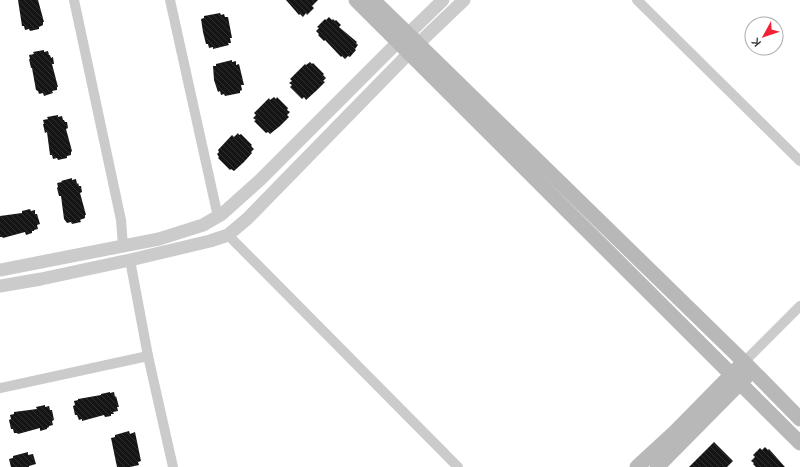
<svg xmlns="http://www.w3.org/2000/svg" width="800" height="467" font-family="'Nunito Sans',sans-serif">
  <defs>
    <pattern id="building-back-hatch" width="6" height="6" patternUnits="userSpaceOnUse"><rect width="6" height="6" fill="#151515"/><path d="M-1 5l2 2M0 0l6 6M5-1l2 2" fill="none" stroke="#2f2f2f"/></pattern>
  </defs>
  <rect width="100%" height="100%" fill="#fff"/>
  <g fill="url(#building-back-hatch)">
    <path d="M18,0H38L44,22H43V25L39,27V29L30,31L29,29L25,30L24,26H22Z"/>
    <path d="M286,0H318L312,6L314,8L307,15L306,13L303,17L300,14L299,15Z"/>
    <path d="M220,13L221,15L224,14L225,17H228L232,38H230L231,43H228L229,45L213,49V47L209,48L208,44H206L203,32L201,19L204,18V16Z"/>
    <path d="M329,17L332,20L333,19L335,21L336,20L341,25L339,27L357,42L356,43L358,45L355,49L356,50L350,57L348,56L345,59L342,56L341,57L325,40L324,41L318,35L319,34L316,31L319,28L317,27L325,19L326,20Z"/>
    <path d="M44,50V52L48,51L49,55H50L51,58L53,57L54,64H52L58,87H57V90L52,91L53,93L44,96L43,93L39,94L38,91L36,90L32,68H31L29,59H30L29,55L34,54L33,52Z"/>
    <path d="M232,60V62L236,61V65L239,64L244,85H241L242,90L240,91V93L225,96L224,94L221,95L220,91L218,92L214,80L213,66H216V64Z"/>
    <path d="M310,62L312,64L313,63L324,74L323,75L326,78L323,81L325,82L316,91L306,100L304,97L302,99L290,87L292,85L289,83L292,81L290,79L305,64L306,65Z"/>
    <path d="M274,97L276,99L277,97L288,108L287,110L290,112L287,115L289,117L280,126L270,134L268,132L266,133L254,121L256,120L253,118L256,115L254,113L269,98L270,100Z"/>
    <path d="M58,115V117L62,116L63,120H64L65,122H67L68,128L66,129L72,151L71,152V155L67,156V158L58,160L57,158L53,159L52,155H50L47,132L45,133L43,124H44L43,120L48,119L47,117Z"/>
    <path d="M238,133L239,135L241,134L252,145L251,146L254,149L251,152L252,153L244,162L234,171L231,169L230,170L218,158L219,157L217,154L219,152L218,150L232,135L234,137Z"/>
    <path d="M72,178V180L76,179L77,184L78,183L79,186H81L82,192L80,193L86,215H85V218L80,220L81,222L72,224L71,222L67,223L64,219L61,196H59L57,188L58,187L57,183L62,182L61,181Z"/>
    <path d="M30,209L31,211L35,210V214H37L40,224L37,225L38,229L34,230V231H32V233L26,235L25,232L3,238L2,237H0V216L22,213V211Z"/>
    <path d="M110,392V393L114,392L115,397L116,396L119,407H117L118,411L113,412L114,414H111V416L105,417L104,415L82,421V419L79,420L77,415H75L73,406L75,405L74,401L78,400V399L101,395V394Z"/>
    <path d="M45,405V407L49,406L50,410H52L54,420L52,421L53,425L49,426V427L47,428V429L40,431V428L18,434L17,433H14L13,429H11L9,420L11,419L10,415L14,414V412L37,409L36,407Z"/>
    <path d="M129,431L130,434L135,432L141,461L138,462L139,465L130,467H117L111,438L115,437V435Z"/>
    <path d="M714,442L733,461L727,467H689Z"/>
    <path d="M765,447L768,450L769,449L785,467H756L753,464L754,463L751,461L755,457L753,455L760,448L762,450Z"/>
    <path d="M28,452V455L33,454L36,464L29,466V467H11L9,459L13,458V456Z"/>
  </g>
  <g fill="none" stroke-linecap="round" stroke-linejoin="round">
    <g stroke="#cbcbcb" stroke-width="10">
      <path d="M74,0L121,220L123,246"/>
      <path d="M170,0L218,217"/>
      <path d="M637,0L800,161"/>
      <path d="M228,235L458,467"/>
      <path d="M130,260L148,356L173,467"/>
      <path d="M744,362L800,306"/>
      <path d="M0,388L148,356"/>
    </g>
    <g stroke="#cbcbcb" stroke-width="13">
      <path d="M0,270L159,239L203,225L222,214L260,180L398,42L408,34L443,0"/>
      <path d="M0,286L41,279L130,260L210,241L228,235L247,219L418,44L464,0"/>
    </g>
    <g stroke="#b8b8b8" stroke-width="15">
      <path d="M356,0L800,443"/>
      <path d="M373,0L744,362L800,419"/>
      <path d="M637,467L675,432L739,367"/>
      <path d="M657,467L748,375"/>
    </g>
  </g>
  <g transform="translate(764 36) rotate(230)"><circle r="19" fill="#ffffff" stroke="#ababab"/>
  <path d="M0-3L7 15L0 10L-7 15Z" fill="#f32134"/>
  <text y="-6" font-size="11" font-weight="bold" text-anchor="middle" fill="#2e2e2e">K</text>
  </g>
</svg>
